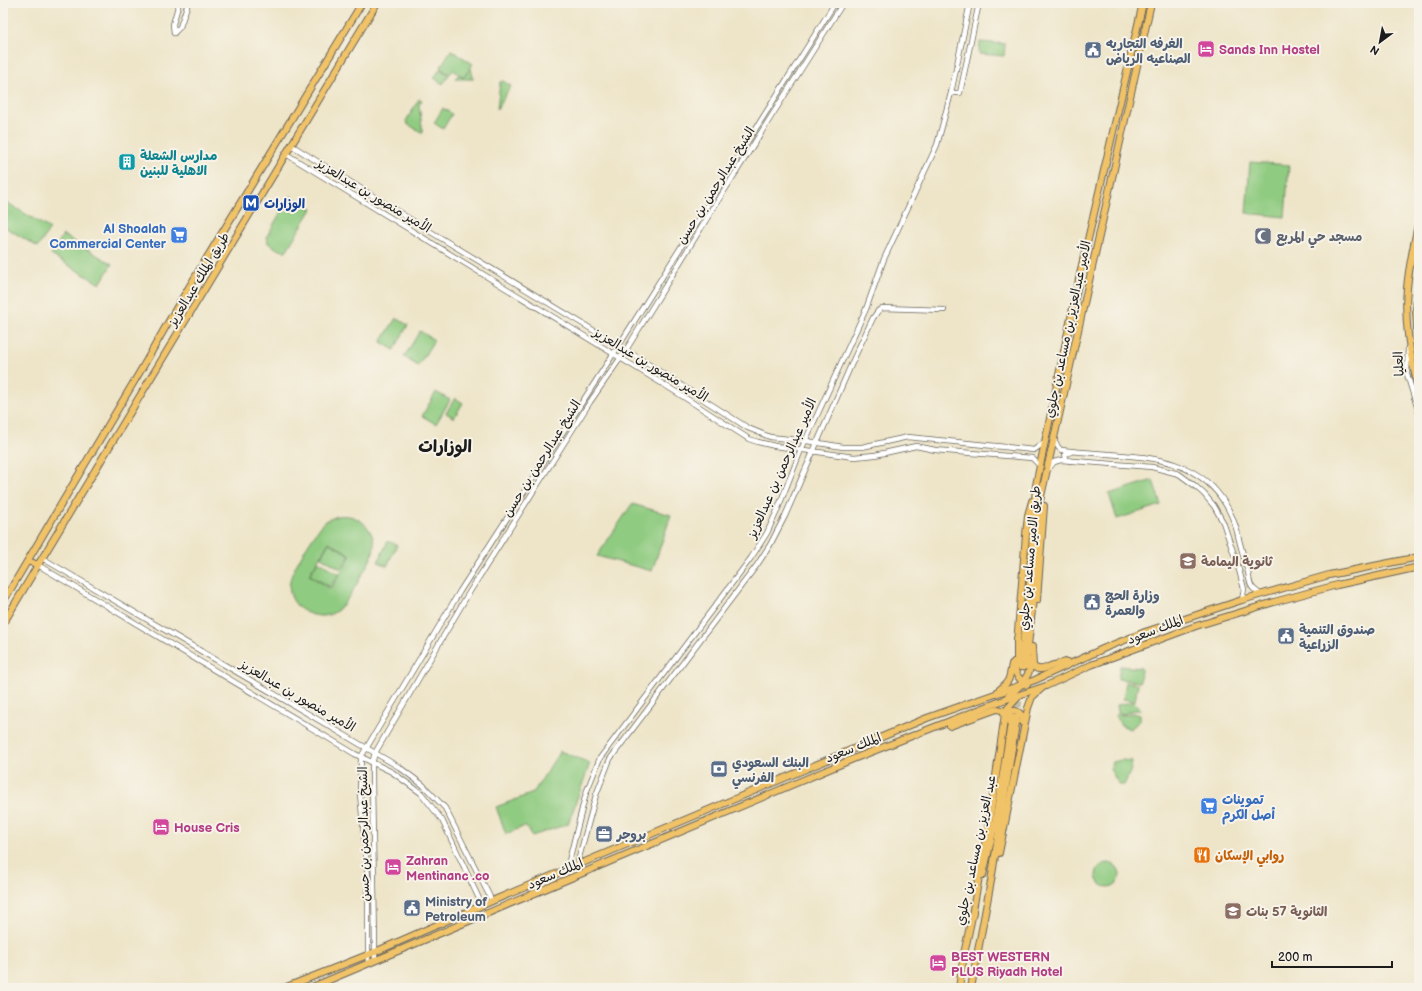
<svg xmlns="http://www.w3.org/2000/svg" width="1422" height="991" font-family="'Balsamiq Sans','Playpen Sans Arabic',sans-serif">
  <rect width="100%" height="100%" fill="#f7f3e8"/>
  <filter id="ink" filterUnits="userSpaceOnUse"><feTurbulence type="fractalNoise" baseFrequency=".025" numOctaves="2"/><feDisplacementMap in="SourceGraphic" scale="8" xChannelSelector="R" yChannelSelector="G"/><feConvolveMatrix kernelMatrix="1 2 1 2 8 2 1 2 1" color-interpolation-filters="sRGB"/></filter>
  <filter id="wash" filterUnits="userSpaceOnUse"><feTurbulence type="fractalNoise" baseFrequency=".012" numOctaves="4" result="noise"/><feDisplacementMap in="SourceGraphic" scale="16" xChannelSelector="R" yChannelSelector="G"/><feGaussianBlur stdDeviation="0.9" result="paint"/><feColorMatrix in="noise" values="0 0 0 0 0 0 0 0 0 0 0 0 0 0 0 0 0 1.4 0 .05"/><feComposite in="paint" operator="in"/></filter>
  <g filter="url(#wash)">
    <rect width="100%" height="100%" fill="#eee5c9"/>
    <g fill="#8fcb80" stroke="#56744e" fill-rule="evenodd">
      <path d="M980,42L1005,44L1004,56L979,54Z"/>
      <path d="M451,50L473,64L464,77L471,68L473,79H455L458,75L464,77L453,70L450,74L440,68Z"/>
      <path d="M440,69L449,75L443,84L434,78Z"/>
      <path d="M503,81L511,86L497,109L500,82Z"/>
      <path d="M419,99L422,100L419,105L423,133L407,124L406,121Z"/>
      <path d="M443,108L452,114L443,129L434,123Z"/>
      <path d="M1250,162L1289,165L1285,217L1246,213Z"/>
      <path d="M290,196L312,209L286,251L279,250L268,243L267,236Z"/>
      <path d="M3,200L50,229L38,247L3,226Z"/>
      <path d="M63,235L112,264L100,284L51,255Z"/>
      <path d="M396,318L408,325L394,350L381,342Z"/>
      <path d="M420,331L434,340L418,366L404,357Z"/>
      <path d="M436,392L450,400L436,424L422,416Z"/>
      <path d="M455,398L463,403L454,418L446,413Z"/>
      <path d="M1153,480L1161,505L1117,519L1109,494Z"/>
      <path d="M632,504L671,515L652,571L597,556Z"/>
      <path d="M337,516C341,516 345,515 349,516C365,519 378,536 373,552C370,563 363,572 358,582C349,596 341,615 322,616C303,616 286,601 290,581C291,570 317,528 326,521C329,519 333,518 337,516ZM329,542L351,555L331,589L309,575Z"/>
      <path d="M388,541L397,545L387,566L378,562Z"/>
      <path d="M329,543L350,555L341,569L321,557Z"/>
      <path d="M318,561L339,574L330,587L310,575Z"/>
      <path d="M1120,666L1141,668L1140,682L1118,679Z"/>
      <path d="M1126,682L1138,684L1135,701L1123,699Z"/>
      <path d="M1132,702L1138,705L1141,710H1135L1123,714L1118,712L1117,705Z"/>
      <path d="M1134,713L1140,715V721L1130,729L1121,725L1116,717L1117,714L1124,715Z"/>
      <path d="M560,751L590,763L568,824L532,836L525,826L506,834L496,807L533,793Z"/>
      <path d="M1121,760L1132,761L1131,770L1124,785H1119L1110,769L1113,762Z"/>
      <circle cx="1108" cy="875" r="12"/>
    </g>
  </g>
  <g filter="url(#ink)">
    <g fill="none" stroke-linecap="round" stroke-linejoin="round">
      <path stroke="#c4bda6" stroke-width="6" stroke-dasharray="6 3" stroke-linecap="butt" d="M1017,716L1025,664"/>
      <defs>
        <g id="minor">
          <path d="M174,33L180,27L188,3"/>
          <path d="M174,33L173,24L179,3"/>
          <path d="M951,93H960L979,3"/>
          <path d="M291,145L421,226L626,350L748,428L770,437L807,441L843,447H862L908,437L1034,450L1045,442"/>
          <path d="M286,154L676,392L749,439L758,442L775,446L854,457L875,455L916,446L935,450L1032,458L1040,466"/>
          <path d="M1408,348L1407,374L1419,413"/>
          <path d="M1054,439L1058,447L1061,450C1131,459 1212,445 1237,531C1240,545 1244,558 1248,572C1249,576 1249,583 1252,587C1254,590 1258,592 1261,595"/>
          <path d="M1070,461L1066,459L1065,454L1071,452"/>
          <path d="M1047,471L1054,462L1061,460L1152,467L1179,474L1194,485L1204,494L1214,506L1223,522L1238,566L1244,589L1242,600"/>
          <path d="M42,558L375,753L399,767L423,785L445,808L492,901"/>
          <path d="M38,565L355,754L392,772L421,793L442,820L482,905"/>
          <path d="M577,865L596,795L610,759L757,565L770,545L785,516L855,356L873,318L878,311L882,308L944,310"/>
          <path d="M567,869L586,793L600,758L751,558L767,533L777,511L801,450L866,309L884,259L937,145L951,93L970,3"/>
          <path d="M375,960C375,894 372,829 372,763L375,753L467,596L590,402L626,350L714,207L843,3"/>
          <path d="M368,963V877L360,794L361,757L460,591L623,339L835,3"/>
        </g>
        <g id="major">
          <path d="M1419,221C1414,243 1409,265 1407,288C1404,319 1410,359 1419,389"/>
          <path d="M1419,279L1416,311L1419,362"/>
          <path d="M28,561L38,565L377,3"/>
          <path d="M1037,600L1044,506"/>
          <path d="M3,602L141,370L177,307L362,3"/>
          <path d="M3,624L38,565"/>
          <path d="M1017,639V666C1022,668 1024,668 1029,664V661"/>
          <path d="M1017,643L1026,535L1028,515L1032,501"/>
          <path d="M1032,647L1033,666C1040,673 1046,667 1054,665C1058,664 1063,663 1067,662"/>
          <path d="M1014,662C1013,673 1019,679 1027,685"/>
          <path d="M1021,662L1029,594L1036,485L1082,265L1143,3"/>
          <path d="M1026,663L1032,610L1040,501L1151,3"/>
          <path d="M998,691C1011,680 1009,679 1012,664"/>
          <path d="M1006,698C1017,689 1030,678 1031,663"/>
          <path d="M1007,714V709L1019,696"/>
          <path d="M1007,720L1010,711C1017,710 1019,712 1023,717L1022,722"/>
          <path d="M950,726L997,709L1002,710L1005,714L990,817L972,915"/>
          <path d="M999,853L1028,708L1032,697L1042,688"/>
          <path d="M983,875L996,818L1012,717"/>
          <path d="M284,988L375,952L492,901L927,718L1035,680L1107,647L1145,632L1242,600L1329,575L1419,557"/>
          <path d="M310,988L853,759L1001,701L1046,686L1091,665L1196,626L1274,602L1337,585L1419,567"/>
          <path d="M959,988L964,954L973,912"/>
          <path d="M971,988L991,881L1017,717"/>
        </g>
      </defs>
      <use href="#minor" stroke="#666259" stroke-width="6"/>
      <use href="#major" stroke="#666259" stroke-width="8"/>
      <use href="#minor" stroke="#fff" stroke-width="4.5"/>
      <use href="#major" stroke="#f1c369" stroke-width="6"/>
    </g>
  </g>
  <defs>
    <symbol id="hotel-square" viewBox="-11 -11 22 22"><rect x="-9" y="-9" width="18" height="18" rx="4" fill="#d1479c" stroke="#f7f3e8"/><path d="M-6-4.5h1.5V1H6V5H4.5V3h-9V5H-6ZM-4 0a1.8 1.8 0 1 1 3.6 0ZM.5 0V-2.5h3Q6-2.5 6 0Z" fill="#fff"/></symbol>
    <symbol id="civic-square" viewBox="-11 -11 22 22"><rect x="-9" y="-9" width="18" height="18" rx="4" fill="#5c6f8a" stroke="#f7f3e8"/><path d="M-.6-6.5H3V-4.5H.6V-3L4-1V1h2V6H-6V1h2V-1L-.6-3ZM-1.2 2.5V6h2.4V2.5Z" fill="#fff"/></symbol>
    <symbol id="building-square" viewBox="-11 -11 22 22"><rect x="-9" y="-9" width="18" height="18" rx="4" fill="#0f9aa8" stroke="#f7f3e8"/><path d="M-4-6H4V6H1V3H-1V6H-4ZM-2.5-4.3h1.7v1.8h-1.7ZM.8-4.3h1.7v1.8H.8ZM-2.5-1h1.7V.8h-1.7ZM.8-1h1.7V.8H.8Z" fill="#fff"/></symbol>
    <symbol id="metro-square" viewBox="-11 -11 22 22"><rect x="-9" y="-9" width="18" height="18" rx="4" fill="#1a4fb4" stroke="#f7f3e8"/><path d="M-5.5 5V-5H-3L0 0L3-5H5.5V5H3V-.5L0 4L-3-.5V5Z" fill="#fff"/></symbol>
    <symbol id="supermarket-square" viewBox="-11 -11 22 22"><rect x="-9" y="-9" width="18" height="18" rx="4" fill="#3f7fe0" stroke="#f7f3e8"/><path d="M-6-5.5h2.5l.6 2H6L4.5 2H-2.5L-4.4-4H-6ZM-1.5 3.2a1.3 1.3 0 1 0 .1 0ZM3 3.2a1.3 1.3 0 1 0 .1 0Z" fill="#fff"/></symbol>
    <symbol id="mosque-square" viewBox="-11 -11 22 22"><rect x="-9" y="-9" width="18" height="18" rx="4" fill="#6b7280" stroke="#f7f3e8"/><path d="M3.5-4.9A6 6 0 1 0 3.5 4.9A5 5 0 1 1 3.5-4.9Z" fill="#fff"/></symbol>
    <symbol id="school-square" viewBox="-11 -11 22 22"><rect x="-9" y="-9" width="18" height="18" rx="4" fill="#8d6e63" stroke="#f7f3e8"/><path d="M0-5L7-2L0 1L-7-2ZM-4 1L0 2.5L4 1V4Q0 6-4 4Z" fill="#fff"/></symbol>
    <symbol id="bank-square" viewBox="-11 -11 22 22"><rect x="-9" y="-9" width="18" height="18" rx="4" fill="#5c6f8a" stroke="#f7f3e8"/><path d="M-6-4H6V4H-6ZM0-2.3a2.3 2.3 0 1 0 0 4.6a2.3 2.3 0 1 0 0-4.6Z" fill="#fff"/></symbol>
    <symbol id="office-square" viewBox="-11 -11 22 22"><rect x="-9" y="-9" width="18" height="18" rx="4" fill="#5c6f8a" stroke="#f7f3e8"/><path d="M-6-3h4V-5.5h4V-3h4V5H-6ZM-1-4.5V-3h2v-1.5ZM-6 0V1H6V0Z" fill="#fff"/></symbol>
    <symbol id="restaurant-square" viewBox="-11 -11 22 22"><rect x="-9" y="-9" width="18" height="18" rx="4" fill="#e8710a" stroke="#f7f3e8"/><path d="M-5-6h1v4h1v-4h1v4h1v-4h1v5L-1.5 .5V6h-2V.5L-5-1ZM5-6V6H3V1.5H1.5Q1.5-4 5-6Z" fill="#fff"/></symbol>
  </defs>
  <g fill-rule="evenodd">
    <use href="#hotel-square" x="1196" y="39" width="20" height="20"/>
    <use href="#civic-square" x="1083" y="40" width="20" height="20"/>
    <use href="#building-square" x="117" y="152" width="20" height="20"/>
    <use href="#metro-square" x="241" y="193" width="20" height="20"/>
    <use href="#supermarket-square" x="169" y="225" width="20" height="20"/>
    <use href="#mosque-square" x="1253" y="226" width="20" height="20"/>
    <use href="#school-square" x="1178" y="551" width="20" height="20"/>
    <use href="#civic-square" x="1082" y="592" width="20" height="20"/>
    <use href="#civic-square" x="1276" y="626" width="20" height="20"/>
    <use href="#bank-square" x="709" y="759" width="20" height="20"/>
    <use href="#supermarket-square" x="1199" y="796" width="20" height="20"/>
    <use href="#hotel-square" x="151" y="817" width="20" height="20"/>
    <use href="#office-square" x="594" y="824" width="20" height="20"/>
    <use href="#restaurant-square" x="1192" y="845" width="20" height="20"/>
    <use href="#hotel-square" x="383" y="857" width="20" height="20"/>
    <use href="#civic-square" x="402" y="898" width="20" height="20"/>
    <use href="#school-square" x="1223" y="901" width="20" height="20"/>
    <use href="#hotel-square" x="928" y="953" width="20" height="20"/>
  </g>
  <g text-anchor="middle" stroke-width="4" stroke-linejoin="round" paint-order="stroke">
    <g font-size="13" font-weight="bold" fill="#4e5e75" stroke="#f7f3e8" text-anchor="start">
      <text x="1106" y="48">الغرفه التجاريه<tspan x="1106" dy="15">الصناعيه الرياض</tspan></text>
      <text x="1105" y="600">وزارة الحج<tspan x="1105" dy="15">والعمرة</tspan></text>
      <text x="1299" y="634">صندوق التنمية<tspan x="1299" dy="15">الزراعية</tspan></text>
      <text x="732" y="767">البنك السعودي<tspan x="732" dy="15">الفرنسي</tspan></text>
      <text x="617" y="839">بروجر</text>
      <text x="425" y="906">Ministry of<tspan x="425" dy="15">Petroleum</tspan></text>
    </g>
    <g font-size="13" font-weight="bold" fill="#b23c85" stroke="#f7f3e8" text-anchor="start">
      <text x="1219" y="54">Sands Inn Hostel</text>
      <text x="174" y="832">House Cris</text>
      <text x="406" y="865">Zahran<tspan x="406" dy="15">Mentinanc .co</tspan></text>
      <text x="951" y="961">BEST WESTERN<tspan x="951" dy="15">PLUS Riyadh Hotel</tspan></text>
    </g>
    <g font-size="13" font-weight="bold" fill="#0d838f" stroke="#f7f3e8" text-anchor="start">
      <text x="140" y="160">مدارس الشعلة<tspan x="140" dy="15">الاهلية للبنين</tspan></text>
    </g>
    <g font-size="13" fill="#1c1c1c" stroke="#f7f3e8">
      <text transform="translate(715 185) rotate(-58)" y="5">الشيخ عبدالرحمن بن حسن</text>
      <text transform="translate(374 195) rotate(31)" y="5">الأمير منصور بن عبدالعزيز</text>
      <text transform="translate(198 279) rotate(-59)" y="5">طريق الملك عبدالعزيز</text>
      <text transform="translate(1067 329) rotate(-78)" y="5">الأمير عبدالعزيز بن مساعد بن جلوي</text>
      <text transform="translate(651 364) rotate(31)" y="5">الأمير منصور بن عبدالعزيز</text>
      <text transform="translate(1398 364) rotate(-93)" y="5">العليا</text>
      <text transform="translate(541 458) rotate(-58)" y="5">الشيخ عبدالرحمن بن حسن</text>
      <text transform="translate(781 468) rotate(-66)" y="5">الأمير عبدالرحمن بن عبدالعزيز</text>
      <text transform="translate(1029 558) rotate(-85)" y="5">طريق الامير مساعد بن جلوي</text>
      <text transform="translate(1155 629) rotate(-21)" y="5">الملك سعود</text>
      <text transform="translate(298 695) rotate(30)" y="5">الأمير منصور بن عبدالعزيز</text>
      <text transform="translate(853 747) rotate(-22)" y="5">الملك سعود</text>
      <text transform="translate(363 834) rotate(-91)" y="5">الشيخ عبدالرحمن بن حسن</text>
      <text transform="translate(975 850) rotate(-78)" y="5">عبد العزيز بن مساعد بن جلوي</text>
      <text transform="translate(555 873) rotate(-23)" y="5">الملك سعود</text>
    </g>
    <g font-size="13" font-weight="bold" fill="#164399" stroke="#f7f3e8" text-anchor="start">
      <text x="264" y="208">الوزارات</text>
    </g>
    <g font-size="13" font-weight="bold" fill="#366cbe" stroke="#f7f3e8" text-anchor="end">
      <text x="166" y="233">Al Shoalah<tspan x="166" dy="15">Commercial Center</tspan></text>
      <text x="1222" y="804" text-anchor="start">تموينات<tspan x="1222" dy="15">أصل الكرم</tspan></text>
    </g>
    <g font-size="13" font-weight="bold" fill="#5b616d" stroke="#f7f3e8" text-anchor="start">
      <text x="1276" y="241">مسجد حي المربع</text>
    </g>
    <g font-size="13" font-weight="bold" fill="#785e54" stroke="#f7f3e8" text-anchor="start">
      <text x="1201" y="566">ثانوية اليمامة</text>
      <text x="1246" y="916">الثانوية 57 بنات</text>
    </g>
    <g font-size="13" font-weight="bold" fill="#c56008" stroke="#f7f3e8" text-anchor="start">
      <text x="1215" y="860">روابي الإسكان</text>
    </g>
    <g font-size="17" font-weight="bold" fill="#1c1c1c" stroke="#f7f3e8">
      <text x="445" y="452">الوزارات</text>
    </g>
  </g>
  <rect width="1422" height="991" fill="none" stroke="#f7f3e8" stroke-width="16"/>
  <g transform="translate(1380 42) rotate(212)" stroke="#f7f3e8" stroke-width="3" paint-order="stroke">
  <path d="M0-3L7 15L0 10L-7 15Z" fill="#1c1c1c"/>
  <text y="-6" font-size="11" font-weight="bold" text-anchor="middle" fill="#1c1c1c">N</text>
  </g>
  <path d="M1272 961v6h120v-6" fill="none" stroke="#1c1c1c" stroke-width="2"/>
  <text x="1278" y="961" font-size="12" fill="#1c1c1c" stroke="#f7f3e8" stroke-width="3" paint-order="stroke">200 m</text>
</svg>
